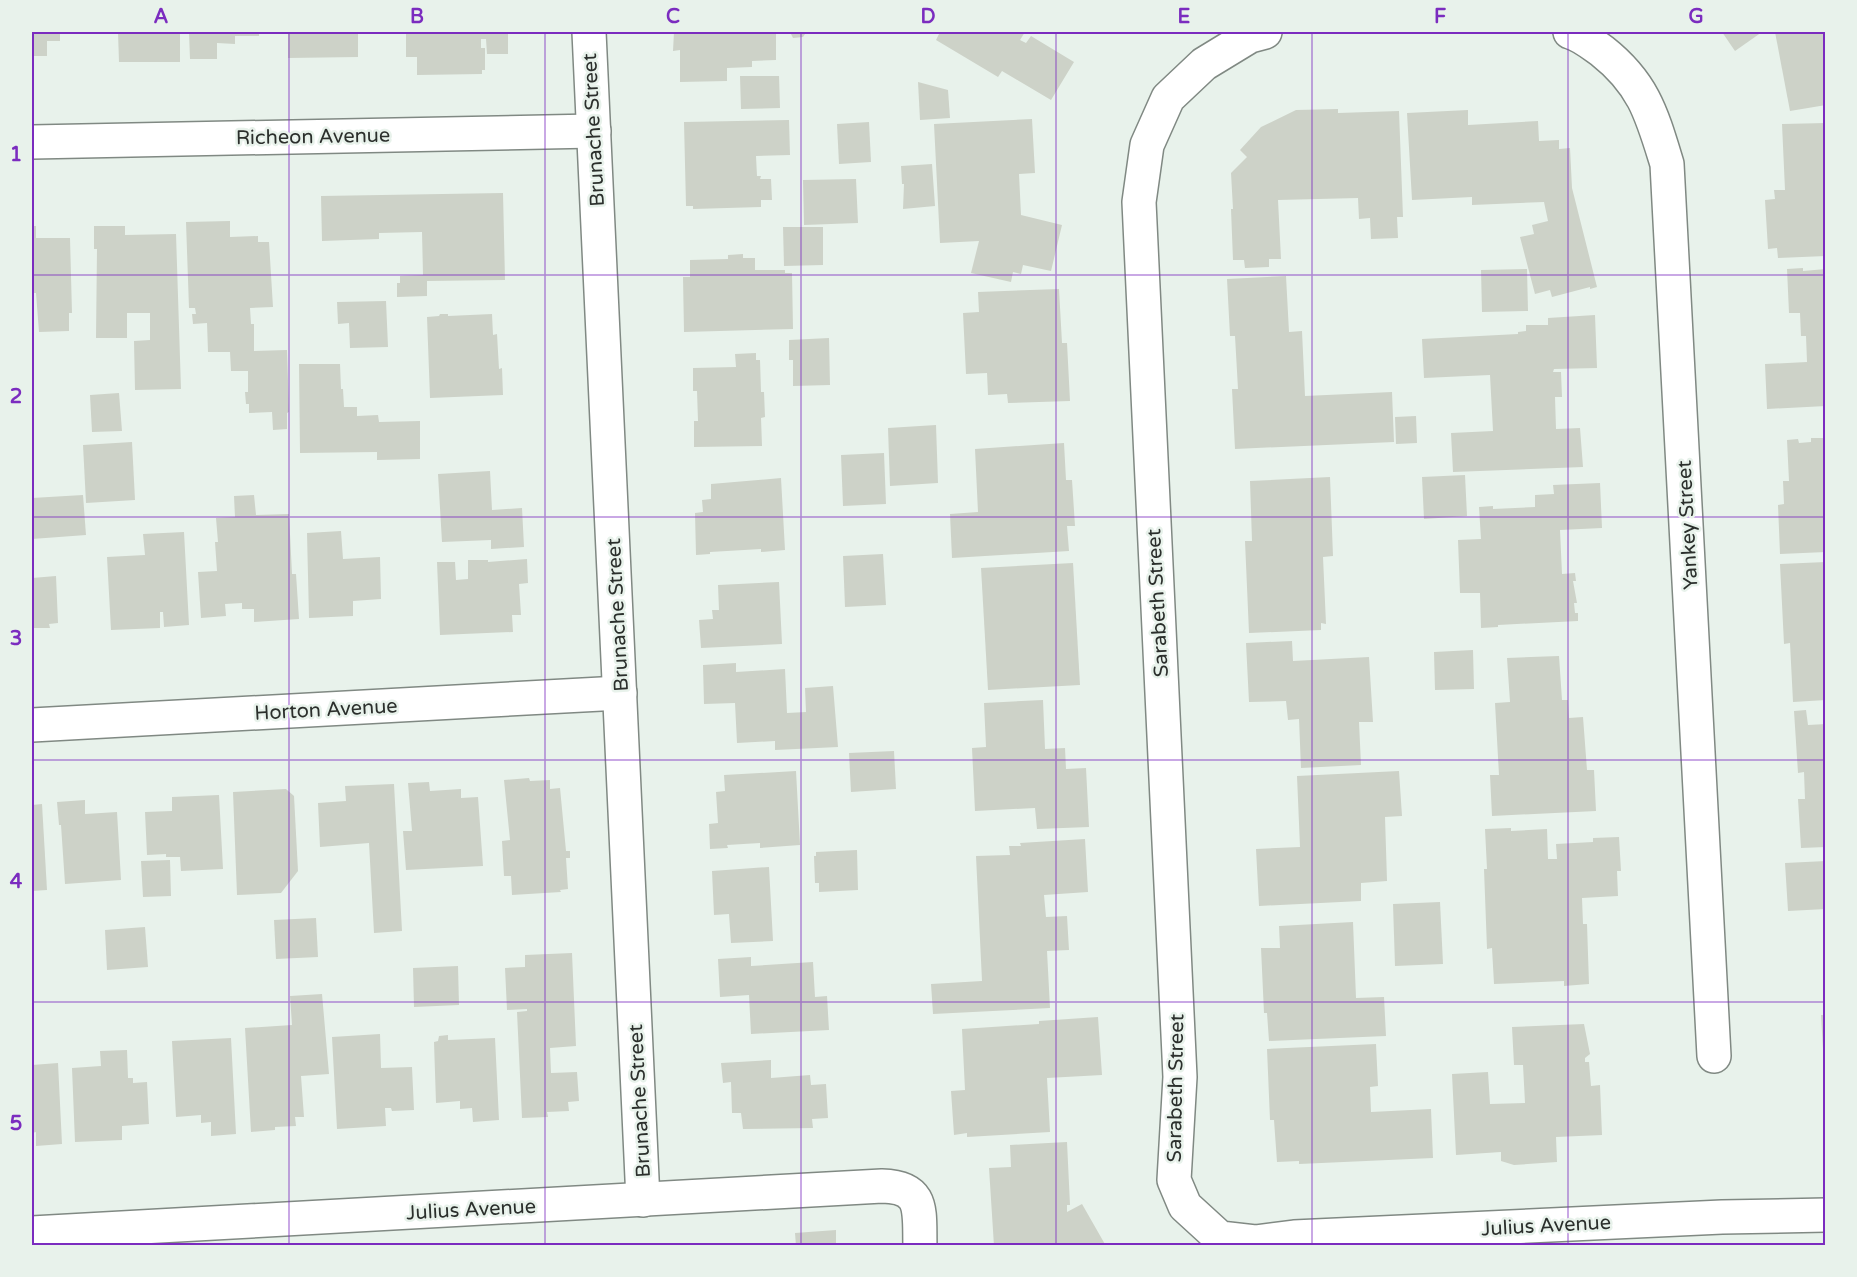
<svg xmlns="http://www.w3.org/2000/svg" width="1857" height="1277" font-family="'Varela Round',sans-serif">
  <rect width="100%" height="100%" fill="#e8f2eb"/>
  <g fill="#cdd2c8">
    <path d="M32,32H60V41H47V56H32Z"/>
    <path d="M118,32H180V62H119Z"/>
    <path d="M189,32H259V36H235V44L217,43V59H190Z"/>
    <path d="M288,32H358V57L288,58Z"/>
    <path d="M406,32H508V54H487L486,39H481V48H485V70H482V74L417,75V57H406Z"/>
    <path d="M674,32H810V33L805,34L803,37L793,38L791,34H776V60L752,61V67L727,68V81L680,82V50L673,51Z"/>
    <path d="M940,32H1025L1020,40L1026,43L1031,36L1074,62L1051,100L1002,71L998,77L936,40Z"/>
    <path d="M1722,32H1762L1735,51Z"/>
    <path d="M1775,32H1826V105L1790,111Z"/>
    <path d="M740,76H779L780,108L741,109Z"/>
    <path d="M918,82L948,90L950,118L920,120Z"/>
    <path d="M1338,109V113L1399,111L1403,217H1397L1398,238L1371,239L1370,218L1359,219L1358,198L1278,200L1281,259H1269V267L1245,268L1244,260H1233L1231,209H1233L1231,173L1247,157L1240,150L1261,127L1296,110Z"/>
    <path d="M1468,110V125L1538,121L1539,141L1559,140V149L1570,148L1572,188L1597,287L1590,289V287L1552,297L1550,290L1535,294L1520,237L1534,234L1532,225L1548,221L1544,202L1472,205V197L1412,200L1407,113Z"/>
    <path d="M1032,119L1035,173L1019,174L1021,215L1062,225L1051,271L1023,265L1021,274L1013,272L1011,282L971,273L979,241L940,243L934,124Z"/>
    <path d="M789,120L790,155L756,156L757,176H761L760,179H771L772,200H761V207L693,209V206H686L684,122Z"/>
    <path d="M869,122L871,162L839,164L837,124Z"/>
    <path d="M1826,123V256L1778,258L1777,248L1768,249L1765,200L1775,199L1774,190H1785L1782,124Z"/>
    <path d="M932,164L935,206L903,209L904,184H902L901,166Z"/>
    <path d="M856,179L858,223L804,225L803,180Z"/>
    <path d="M503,193L505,280L427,281V296L397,297V283H400V276L423,275L422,232L379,233V239L322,241L321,196Z"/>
    <path d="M230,221V237L258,236V242H269L273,307L250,308L251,324H254V351L287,350L289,412L287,413V429L273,430L272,412L249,413V404H246L245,392H248V371H231L230,352H208L207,323L193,324L192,314H196L195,308H189L186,222Z"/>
    <path d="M32,226H36V238H70L72,313H69V331L39,332L36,293H32Z"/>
    <path d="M94,226H125V235L176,234L181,389L135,390L134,341L150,340V313H127V338H96L97,249H94Z"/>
    <path d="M783,227H823V265L784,266Z"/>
    <path d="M743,254V258H755V270H785V273H792L793,329L684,332L683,277H690V260L728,259V255Z"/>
    <path d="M1803,268V271L1826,269V406L1767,409L1765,364L1807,362L1806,336H1801L1800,313H1789L1787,269Z"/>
    <path d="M1527,269L1528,311L1482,312L1481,270Z"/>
    <path d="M1286,276L1289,332L1302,331L1305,396L1392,392L1394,442L1235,449L1232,389H1238L1235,336H1230L1227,279Z"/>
    <path d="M1059,289L1062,343H1067L1070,401L1008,403L1007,394L988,395L987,373L966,374L963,313L979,312L978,292Z"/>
    <path d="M386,301L388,347L350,348L349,323L338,324L337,302Z"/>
    <path d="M440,314H448V316L492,314L493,335L497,334L499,369L502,368L503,395L430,398L427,317L439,316Z"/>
    <path d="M1595,315L1597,368L1554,369L1553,372H1561L1562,397H1555L1556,429L1580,428L1583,467L1453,472L1451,433L1493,431L1490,375L1424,378L1422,339L1518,334V332L1526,331V325H1548V318Z"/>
    <path d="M829,338L830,385L793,386V360H789V340Z"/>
    <path d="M756,353V360H760L761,392H764L765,417L761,418L762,446L694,447V421H698L697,391H693V368L736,367L735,354Z"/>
    <path d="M299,364H340L341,389H343L344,407H357V416L378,415L379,422L420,421V459L377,460V452L300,453Z"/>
    <path d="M119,393L122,431L92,432L90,395Z"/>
    <path d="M1416,416L1417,443L1396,444L1395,417Z"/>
    <path d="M936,425L938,483L890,486L888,428Z"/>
    <path d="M1811,438H1826V552L1780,554L1778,505L1784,504L1783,481H1789L1787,440L1798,439L1799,443L1811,442Z"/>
    <path d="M132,442L135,500L86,503L83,445Z"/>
    <path d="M1064,443L1066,480H1072L1075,526H1067L1069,551L952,558L950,514L978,512L975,449Z"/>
    <path d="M884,453L886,504L843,506L841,455Z"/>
    <path d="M490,471L492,510L522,508L524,547L491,549V540L442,542L438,474Z"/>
    <path d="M1465,475L1467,516L1424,519L1422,477Z"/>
    <path d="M1330,477L1333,556L1323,557L1326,624L1321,623V630L1249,633L1245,541H1252L1250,481Z"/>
    <path d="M781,478L785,550L761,552V549L710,552V554L696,555L695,513L703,512L702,500L711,499V484Z"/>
    <path d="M1600,483L1602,528L1560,530L1562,574L1575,573L1576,581H1573L1577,603H1574L1575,613H1578V621L1498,625V627L1481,628L1480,593H1460L1458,540L1481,539L1479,507L1493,506V509L1535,507V495L1554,494L1553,485Z"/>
    <path d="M83,495L86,535L32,539V498Z"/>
    <path d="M254,495L256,515L289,514L292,574H296L299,619L254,622V609H242V603L225,604L226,616L201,618L198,572L217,571L215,542H218L216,518L235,517L234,496Z"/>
    <path d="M341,531L343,559L380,557L381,599L353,601V616L309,618L307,533Z"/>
    <path d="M184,532L189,625L164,627L163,612H160V628L111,630L107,557L145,555L143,534Z"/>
    <path d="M883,554L886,605L845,607L843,556Z"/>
    <path d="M527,559L528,583L519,584L521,615H512L513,632L440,635L437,562H455L456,580L468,579V560H488V562Z"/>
    <path d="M1826,562V700L1793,702L1790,643L1784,644L1780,564Z"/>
    <path d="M1073,563L1080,685L988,690L981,568Z"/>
    <path d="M56,576L58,623L49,624L50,628H32V578Z"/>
    <path d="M779,582L782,644L701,648L699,620L713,619L712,610H719L718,585Z"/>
    <path d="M1292,641L1293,661L1369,657L1373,722H1359L1361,765L1301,768L1299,719L1288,720L1286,701L1249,702L1246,643Z"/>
    <path d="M1473,650L1474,689L1435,690L1434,652Z"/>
    <path d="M1559,656L1562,700H1568L1569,718L1583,717L1587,770H1594L1596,811L1492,816L1490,775H1499L1495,703L1510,702L1507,658Z"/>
    <path d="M736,663V672L785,669L787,713L806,712L805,688L833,686L838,747L775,750V741L737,743L735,703L704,704L703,665Z"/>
    <path d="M1043,700L1045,749L1065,748L1066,769L1086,768L1089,827L1037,829L1035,808L975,811L972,748L986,747L984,703Z"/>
    <path d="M1806,710L1808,725L1826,724V847L1801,848L1798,799H1805L1804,772L1798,773L1794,711Z"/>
    <path d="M894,751L896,789L851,792L849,753Z"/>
    <path d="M796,771L800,845L760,848V843L727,845L728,848L710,849L709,824L718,823L716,792L725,791L724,775Z"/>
    <path d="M1399,771L1402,816L1385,817L1387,881L1361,883V901L1259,906L1256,849L1300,847L1297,776Z"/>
    <path d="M529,778L530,781L550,780V789L560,788L566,851H570V858H566L568,889L560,890L561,892L512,895L511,876H504L502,841L510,840L504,780Z"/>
    <path d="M429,782L430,791L461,789V798L478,797L483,866L406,870L403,831H412L408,783Z"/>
    <path d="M394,784L402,931L374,933L369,843L320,847L318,803L346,801L345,786Z"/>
    <path d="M286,789L294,796L298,871L281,893L237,895L233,792Z"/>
    <path d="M219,795L223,869L181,871L180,857H166V854L147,855L145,812L172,811V797Z"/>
    <path d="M85,800V814L117,812L121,880L65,884L61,825H59L57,802Z"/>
    <path d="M42,804L47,890L32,891V805Z"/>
    <path d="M1511,828V831L1547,829L1548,859H1557L1556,844L1593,842V838L1619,837L1621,871H1617L1618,896L1582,898L1583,924H1587L1589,984L1564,986V981L1494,984L1492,948L1487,949L1484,869H1487L1485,829Z"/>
    <path d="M1085,839L1088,892L1044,895L1046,917L1067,916L1069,950L1047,951L1050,1008L933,1014L931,984L982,981L976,856L1010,855L1009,846H1021L1020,843Z"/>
    <path d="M857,850L858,890L819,892V883H815L814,856H816V852Z"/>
    <path d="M170,860L171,896L143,897L141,861Z"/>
    <path d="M1826,861V909L1788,911L1785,863Z"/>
    <path d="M769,867L773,941L731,943L729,914L714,915L712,871Z"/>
    <path d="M1440,902L1443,964L1395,966L1393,904Z"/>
    <path d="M316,918L318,957L276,959L274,920Z"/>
    <path d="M1353,922L1356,998L1384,997L1386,1036L1269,1041L1267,1013H1264L1261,948H1280L1279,926Z"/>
    <path d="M145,927L148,967L107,970L105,930Z"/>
    <path d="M572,953L576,1046L550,1048L551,1073L577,1072L579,1101L568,1102L569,1111L547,1112L548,1117L522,1118L517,1012L527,1011V1009L507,1010L505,968L525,967V955Z"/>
    <path d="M751,957V966L813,962L815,997L827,996L829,1030L751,1034L749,995L720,997L718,959Z"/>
    <path d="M458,966L459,1005L414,1007L413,968Z"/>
    <path d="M322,994L329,1074L301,1076L304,1117H295L296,1126L275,1127V1130L251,1132L245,1028L292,1025L290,996Z"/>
    <path d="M1821,1015H1826V1066H1824Z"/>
    <path d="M1098,1017L1102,1075L1047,1078L1050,1132L967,1137V1133L954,1135L951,1091L965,1090L962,1029L1039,1024V1021Z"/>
    <path d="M1584,1024L1590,1054L1585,1058V1062H1589L1591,1086L1600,1085L1602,1135L1556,1137L1557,1162L1514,1165L1501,1161V1152L1456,1155L1452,1074L1488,1072L1490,1104L1525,1103L1523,1065H1514L1512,1027Z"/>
    <path d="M380,1034L381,1068L412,1067L414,1110L392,1111L391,1108H385L386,1126L337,1129L332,1037Z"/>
    <path d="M448,1035V1040L495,1038L499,1120L473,1122L472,1108L460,1109V1101L436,1103L434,1042L438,1041L439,1036Z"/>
    <path d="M231,1038L236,1134L211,1136V1122L201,1123V1115L176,1117L172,1041Z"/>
    <path d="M1376,1044L1378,1086L1370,1087L1371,1112L1431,1109L1433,1158L1299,1164V1161L1277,1162L1274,1120H1270L1267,1049Z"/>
    <path d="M127,1050L128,1078H133V1083L147,1082L149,1124L122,1126V1140L75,1142L72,1068L101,1066L100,1051Z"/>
    <path d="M771,1060V1078L810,1075L811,1085L826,1084L828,1118L812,1119L813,1128L743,1129L741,1113H732L731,1082L723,1083L721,1063Z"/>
    <path d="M58,1063L62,1144L36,1146V1132L32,1133V1065Z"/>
    <path d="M1067,1142L1070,1205H1067V1212L1082,1204L1106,1246H994L989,1168L1011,1167L1010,1145Z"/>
    <path d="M836,1230V1246H796L795,1233Z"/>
  </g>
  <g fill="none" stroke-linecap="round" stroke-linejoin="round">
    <defs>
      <g id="minor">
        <path d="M589,32L643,1200"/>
        <path d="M1265,32L1250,36L1204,64L1168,98L1147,145L1139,202L1180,1077L1174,1180L1185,1206L1220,1238L1255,1242L1294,1237L1722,1217L1826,1215"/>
        <path d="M1570,32C1581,35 1592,44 1602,51C1644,84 1652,115 1667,164L1714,1056"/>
        <path d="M32,142L594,131"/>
        <path d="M32,725L620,693"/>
        <path d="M32,1233L882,1186C925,1187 919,1211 920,1246"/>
      </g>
    </defs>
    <use href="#minor" stroke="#808983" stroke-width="36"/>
    <use href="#minor" stroke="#fff" stroke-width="33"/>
  </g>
  <path fill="none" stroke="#7b2cbf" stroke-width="1.5" stroke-opacity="0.55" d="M289,32V1246M545,32V1246M801,32V1246M1056,32V1246M1312,32V1246M1568,32V1246M32,275H1826M32,517H1826M32,760H1826M32,1002H1826"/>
  <g text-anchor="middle" stroke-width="5" stroke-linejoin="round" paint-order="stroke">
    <g font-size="20" fill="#2b2f2c" stroke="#e8f2eb">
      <text transform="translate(593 130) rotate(-93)" y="7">Brunache Street</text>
      <text transform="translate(313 136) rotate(-1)" y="7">Richeon Avenue</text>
      <text transform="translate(1687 525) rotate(-93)" y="7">Yankey Street</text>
      <text transform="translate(1157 603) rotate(-93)" y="7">Sarabeth Street</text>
      <text transform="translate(617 615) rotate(-93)" y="7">Brunache Street</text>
      <text transform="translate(326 709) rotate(-3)" y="7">Horton Avenue</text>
      <text transform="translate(1175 1088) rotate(-89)" y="7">Sarabeth Street</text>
      <text transform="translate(639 1101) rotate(-93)" y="7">Brunache Street</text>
      <text transform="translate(471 1209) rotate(-3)" y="7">Julius Avenue</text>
      <text transform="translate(1546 1225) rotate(-3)" y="7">Julius Avenue</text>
    </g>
  </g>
  <rect width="1857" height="1277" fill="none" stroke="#e8f2eb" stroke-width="66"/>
  <rect x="33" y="33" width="1791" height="1211" fill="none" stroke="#7b2cbf" stroke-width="2"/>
  <g font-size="20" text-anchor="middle" font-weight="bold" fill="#7b2cbf">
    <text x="161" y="23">A</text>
    <text x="417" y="23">B</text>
    <text x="673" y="23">C</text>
    <text x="928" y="23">D</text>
    <text x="1184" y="23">E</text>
    <text x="1440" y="23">F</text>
    <text x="1696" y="23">G</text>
    <text x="16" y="161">1</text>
    <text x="16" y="403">2</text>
    <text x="16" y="645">3</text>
    <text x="16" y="888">4</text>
    <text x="16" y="1130">5</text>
  </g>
</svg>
